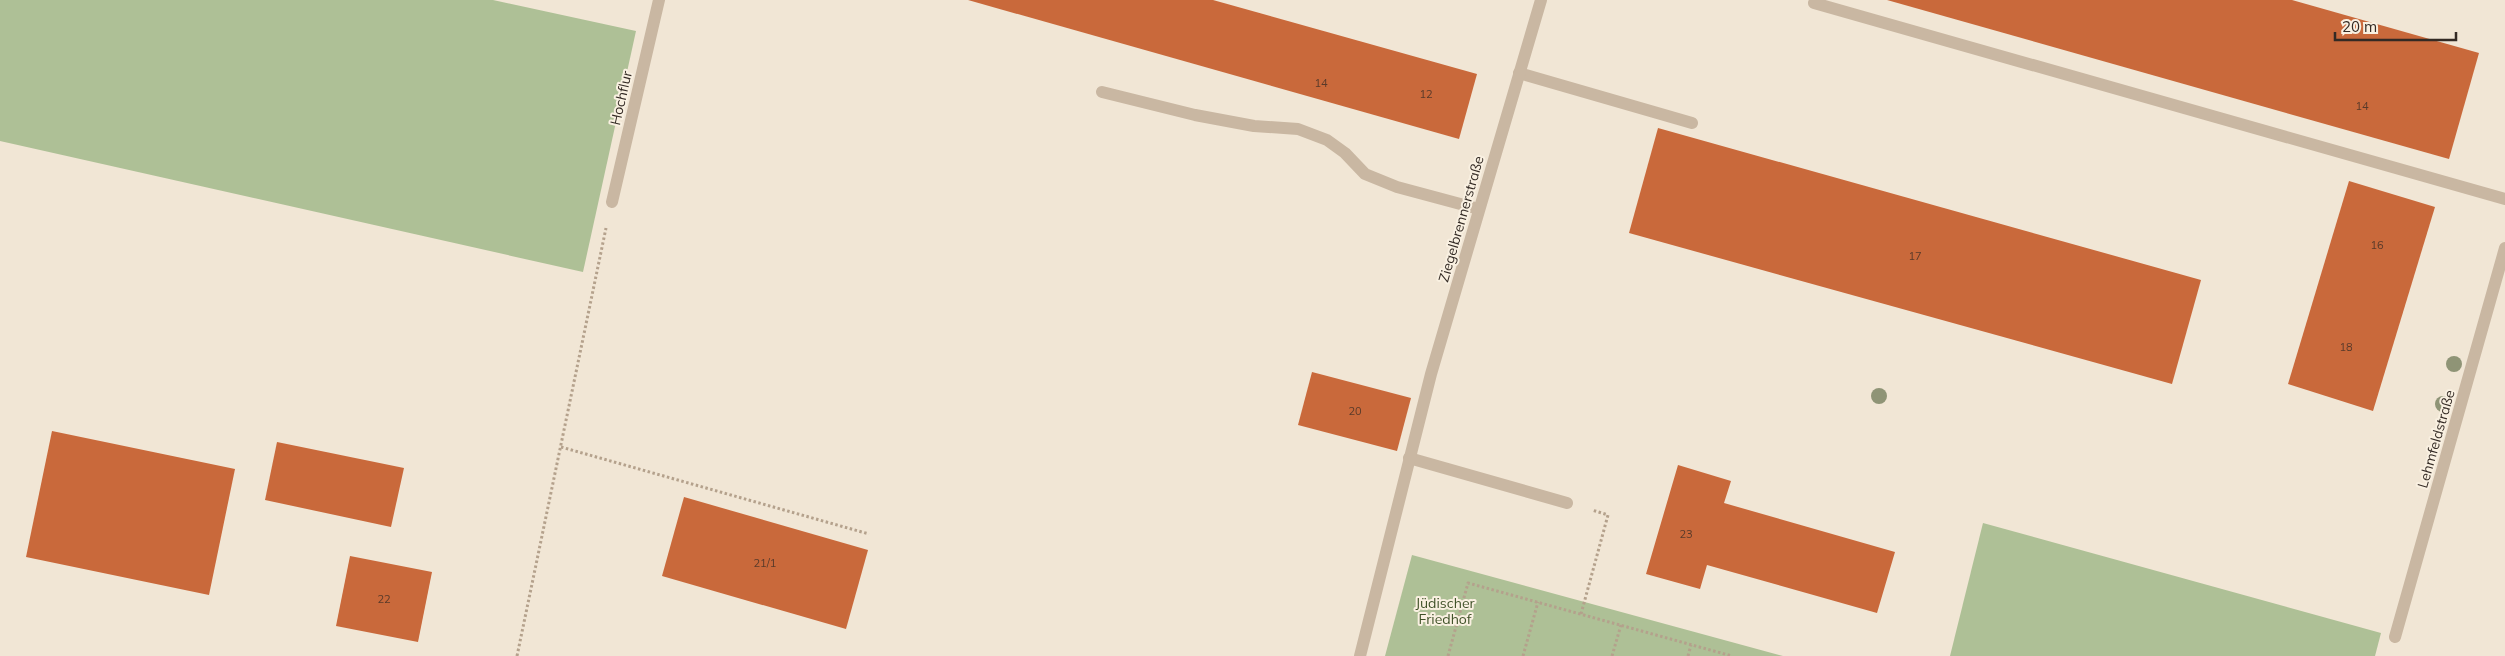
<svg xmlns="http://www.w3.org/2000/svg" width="2505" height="656" font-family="Mulish,sans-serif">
  <rect width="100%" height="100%" fill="#f1e6d5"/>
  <g fill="#aec096">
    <path d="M0,0H493L636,31L583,272L0,141Z"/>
    <path d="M1983,523L2381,633L2375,656H1950Z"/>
    <path d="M1412,555L1783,656H1385Z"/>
  </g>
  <g fill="#c9693b">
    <path d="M968,0H1213L1477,74L1459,139Z"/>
    <path d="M1887,0H2292L2479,53L2449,159Z"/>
    <path d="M1658,128L2201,280L2172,384L1629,233Z"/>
    <path d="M2349,181L2435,207L2373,411L2288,384Z"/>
    <path d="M1312,372L1411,398L1397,451L1298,425Z"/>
    <path d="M52,431L235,469L209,595L26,557Z"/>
    <path d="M277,442L404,468L391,527L265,500Z"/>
    <path d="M1678,465L1731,481L1724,503L1895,552L1877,613L1707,565L1700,589L1646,574Z"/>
    <path d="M684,497L868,550L846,629L662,576Z"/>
    <path d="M350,556L432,572L418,642L336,626Z"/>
  </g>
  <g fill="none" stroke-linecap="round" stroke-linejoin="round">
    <g stroke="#b4a18c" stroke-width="3" stroke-dasharray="2.5 2.5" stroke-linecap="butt">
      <path d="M561,447L869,534"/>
      <path d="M1581,614L1608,515L1592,510"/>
      <path d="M517,656L606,228"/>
      <path d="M1448,656L1468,583L1732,656"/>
      <path d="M1523,656L1538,602"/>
      <path d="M1612,656L1621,625"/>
      <path d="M1688,656L1691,645"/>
    </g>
    <g stroke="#c9b7a2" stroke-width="12">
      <path d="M1814,3L2505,199"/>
      <path d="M1519,73L1692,123"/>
      <path d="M1102,92L1195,115L1254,126L1298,129L1327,140L1345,153L1365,174L1397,187L1479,209"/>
      <path d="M612,202L659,0"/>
      <path d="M1409,458L1567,503"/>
      <path d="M2395,637L2505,248"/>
      <path d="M1360,656L1431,374L1541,0"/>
    </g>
  </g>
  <g fill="#8f9476">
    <circle cx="2454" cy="364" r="8"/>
    <circle cx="1879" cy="396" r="8"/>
    <circle cx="2443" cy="404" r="8"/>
  </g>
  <g text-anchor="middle" stroke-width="4" stroke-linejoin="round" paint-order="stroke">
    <g font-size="11" fill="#583a2a">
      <text x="1321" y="87">14</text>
      <text x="1426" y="98">12</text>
      <text x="2362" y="110">14</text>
      <text x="2377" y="249">16</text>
      <text x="1915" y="260">17</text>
      <text x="2346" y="351">18</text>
      <text x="1355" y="415">20</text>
      <text x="1686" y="538">23</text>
      <text x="765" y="567">21/1</text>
      <text x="384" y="603">22</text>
    </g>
    <g font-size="14" fill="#332a24" stroke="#f9f0e1">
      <text transform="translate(621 98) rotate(-77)" y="5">Hochflur</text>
      <text transform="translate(1461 219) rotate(-74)" y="5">Ziegelbrennerstraße</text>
      <text transform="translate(2436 439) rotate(-74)" y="5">Lehmfeldstraße</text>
    </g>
    <g font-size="14" fill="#3f5128" stroke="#f9f0e1">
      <text x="1445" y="608">Jüdischer<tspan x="1445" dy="16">Friedhof</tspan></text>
    </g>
  </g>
  <path d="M2335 32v8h121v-8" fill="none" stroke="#332a24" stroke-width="2.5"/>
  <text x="2342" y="32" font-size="15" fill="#332a24" stroke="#f9f0e1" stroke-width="4" paint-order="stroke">20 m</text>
</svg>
